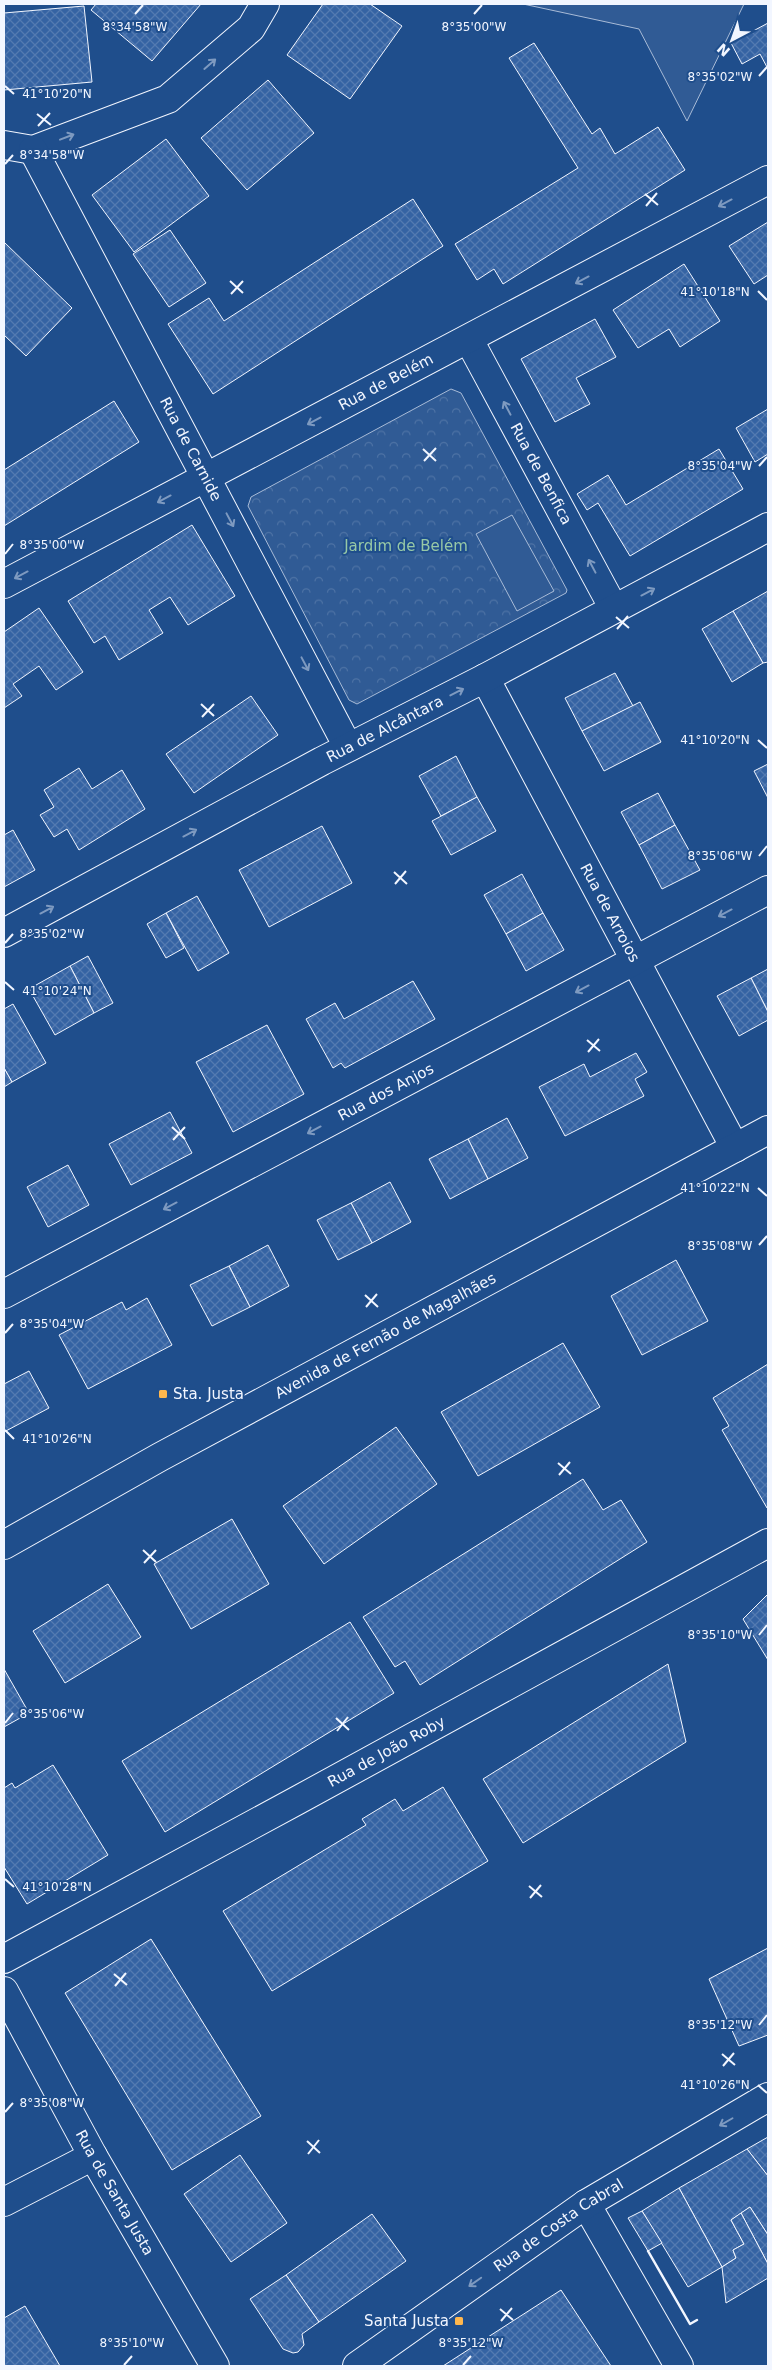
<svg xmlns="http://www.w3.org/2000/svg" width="772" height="2370" font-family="'DejaVu Sans',sans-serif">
  <defs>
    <pattern id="park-crowns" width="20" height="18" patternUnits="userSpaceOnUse" patternTransform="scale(1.25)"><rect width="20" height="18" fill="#305b95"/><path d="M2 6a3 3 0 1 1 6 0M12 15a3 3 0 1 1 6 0" fill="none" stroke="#4e73a5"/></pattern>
    <pattern id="building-cross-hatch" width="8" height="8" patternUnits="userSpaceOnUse" patternTransform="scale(1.25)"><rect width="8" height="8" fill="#3563a3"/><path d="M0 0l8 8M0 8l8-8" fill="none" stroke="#537ab1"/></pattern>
  </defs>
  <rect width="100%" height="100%" fill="#1f4e8c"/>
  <path fill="url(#park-crowns)" stroke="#a8bbd7" d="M451,389L461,393L567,590L566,593L357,704L349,700L248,506L251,497Z"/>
  <g fill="#305b95" stroke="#a8bbd7">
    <path d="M523,4H744L687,121L639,29Z"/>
    <path d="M512,515L554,591L517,611L476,534Z"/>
  </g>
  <g fill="url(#building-cross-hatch)" stroke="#f2f6ff">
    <path d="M96,4H201L152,61L91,10Z"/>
    <path d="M323,4H370L402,26L350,99L287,55Z"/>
    <path d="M84,6L92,82L4,90V13Z"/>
    <path d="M768,23V69L760,54L742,64L731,43Z"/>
    <path d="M534,43L592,134L600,128L615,154L658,127L685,170L503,284L494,269L477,280L455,244L578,168L509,58Z"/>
    <path d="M268,80L314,133L247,190L201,138Z"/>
    <path d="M166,139L209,196L134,252L92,195Z"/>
    <path d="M413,199L443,246L213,394L168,324L209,298L224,321Z"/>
    <path d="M768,222V275L754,284L729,246Z"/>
    <path d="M170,230L206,283L169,307L133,254Z"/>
    <path d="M4,242L72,308L26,356L4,335Z"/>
    <path d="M684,264L720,321L680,347L669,329L638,348L613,310Z"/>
    <path d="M595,319L616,357L576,378L590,404L555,422L521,359Z"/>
    <path d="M114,401L139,442L4,526V470Z"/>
    <path d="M768,409V454L755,462L736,428Z"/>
    <path d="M719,449L743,489L630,556L598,503L587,510L577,494L608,475L626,505Z"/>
    <path d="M192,525L235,596L188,625L170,597L149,610L163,633L119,660L105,636L94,643L68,601Z"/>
    <path d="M768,591V662L763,663L733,611Z"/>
    <path d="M39,608L83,672L56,690L39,666L13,684L22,696L4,708V632Z"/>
    <path d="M733,611L763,663L732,682L702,629Z"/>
    <path d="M615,673L633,706L582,731L565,698Z"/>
    <path d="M251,696L278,735L194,793L166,754Z"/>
    <path d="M640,702L661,742L604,771L582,731Z"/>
    <path d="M456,756L477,797L441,816L419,776Z"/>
    <path d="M768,764V798L754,771Z"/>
    <path d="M79,768L92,789L122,770L145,809L79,850L67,829L54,837L40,815L54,807L44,790Z"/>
    <path d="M658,793L675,825L639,845L621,812Z"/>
    <path d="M477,797L496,831L451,855L432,821Z"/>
    <path d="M675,825L700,870L662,889L639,845Z"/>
    <path d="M322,826L352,883L269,927L239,870Z"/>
    <path d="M13,830L35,870L4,887V835Z"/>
    <path d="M522,874L543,913L506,934L484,895Z"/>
    <path d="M197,896L229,953L198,971L166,913Z"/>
    <path d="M166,913L184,948L166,958L147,924Z"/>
    <path d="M543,913L564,950L526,971L506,934Z"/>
    <path d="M88,956L113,1003L94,1013L70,966Z"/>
    <path d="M70,966L94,1013L55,1035L29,989Z"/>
    <path d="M768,969V1012L751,978Z"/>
    <path d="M751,978L768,1012V1020L739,1036L717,996Z"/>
    <path d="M413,981L435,1019L345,1068L341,1063L333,1068L306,1019L335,1003L344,1019Z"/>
    <path d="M13,1004L46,1063L12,1082L4,1068V1009Z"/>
    <path d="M267,1025L304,1094L233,1132L196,1062Z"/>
    <path d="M636,1053L647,1072L635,1079L644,1096L565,1136L539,1087L584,1064L590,1077Z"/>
    <path d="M4,1068L12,1082L4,1087Z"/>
    <path d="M170,1112L192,1153L131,1185L109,1144Z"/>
    <path d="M507,1118L528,1158L488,1179L468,1139Z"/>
    <path d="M468,1139L488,1179L450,1199L429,1159Z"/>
    <path d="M68,1165L89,1205L48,1227L27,1187Z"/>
    <path d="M390,1182L411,1222L372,1243L351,1203Z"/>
    <path d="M351,1203L372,1243L338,1260L317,1220Z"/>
    <path d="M268,1245L289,1286L250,1307L229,1266Z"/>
    <path d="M676,1260L708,1321L642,1355L611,1296Z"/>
    <path d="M229,1266L250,1307L212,1326L190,1285Z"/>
    <path d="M147,1298L172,1345L88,1389L59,1335L122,1302L126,1310Z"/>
    <path d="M563,1343L600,1407L478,1476L441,1412Z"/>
    <path d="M768,1364V1507L767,1508L722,1430L729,1426L713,1398Z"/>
    <path d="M29,1371L49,1408L4,1432V1384Z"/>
    <path d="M396,1427L437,1484L324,1564L283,1506Z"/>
    <path d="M583,1479L603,1510L621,1500L647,1542L420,1685L405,1661L395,1667L363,1617Z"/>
    <path d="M232,1519L269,1584L191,1629L154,1564Z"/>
    <path d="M108,1584L141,1637L65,1683L33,1631Z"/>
    <path d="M768,1594V1660L743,1619Z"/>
    <path d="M350,1622L394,1693L165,1832L122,1761Z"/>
    <path d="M668,1664L686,1742L523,1843L483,1779Z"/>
    <path d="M4,1669L29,1713L4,1727Z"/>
    <path d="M53,1765L108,1855L27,1904L4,1867V1788L12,1783L15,1788Z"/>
    <path d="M443,1787L488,1861L272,1991L223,1911L366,1825L362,1819L395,1799L403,1811Z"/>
    <path d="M151,1939L261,2116L172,2170L65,1993Z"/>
    <path d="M768,1948V2035L739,2046L709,1979Z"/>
    <path d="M768,2137V2176L747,2149Z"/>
    <path d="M747,2149L768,2176V2235L750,2207L731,2220L744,2244L733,2250L736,2258L722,2267L679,2188Z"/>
    <path d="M240,2155L287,2223L231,2262L184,2194Z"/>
    <path d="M679,2188L722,2267L688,2287L642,2211Z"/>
    <path d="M750,2207L768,2235V2264L741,2213Z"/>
    <path d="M642,2211L662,2243L648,2251L628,2218Z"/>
    <path d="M741,2213L768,2264V2278L726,2303L722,2267L736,2258L733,2250L744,2244L731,2220Z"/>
    <path d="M372,2214L406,2261L319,2322L286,2275Z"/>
    <path d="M286,2275L319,2322L302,2334L304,2345L298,2352L293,2353L283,2349L250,2299Z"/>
    <path d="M561,2290L611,2366H443Z"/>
    <path d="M25,2306L60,2366H4V2318Z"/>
  </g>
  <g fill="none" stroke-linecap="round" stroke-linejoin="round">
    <defs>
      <g id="street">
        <path d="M4,145L33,150L168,99L251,28L265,4"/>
        <path id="s1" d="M33,150L348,747"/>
        <path id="s2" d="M469,340L614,609"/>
        <path id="s3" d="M4,584L768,180"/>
        <path id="s4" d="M485,678L735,1148"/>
        <path id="s5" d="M4,933L322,761L485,678L768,527"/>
        <path id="s6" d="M4,1294L768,890"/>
        <path id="s7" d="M4,1959L298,1800L768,1543"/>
        <path id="s8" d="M4,1991L93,2156L215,2366"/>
        <path d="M4,2202L93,2156"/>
        <path d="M586,2204L679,2366"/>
      </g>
      <g id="secondary">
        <path id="s9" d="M357,2366L586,2204L768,2097"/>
      </g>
      <g id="primary">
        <path id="s10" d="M4,1545L160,1457L768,1130"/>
      </g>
    </defs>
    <use href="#street" stroke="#f2f6ff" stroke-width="30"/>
    <use href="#secondary" stroke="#f2f6ff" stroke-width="30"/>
    <use href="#primary" stroke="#f2f6ff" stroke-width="30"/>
    <use href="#street" stroke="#1f4e8c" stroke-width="28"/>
    <use href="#secondary" stroke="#1f4e8c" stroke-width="28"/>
    <use href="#primary" stroke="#1f4e8c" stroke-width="28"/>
    <path stroke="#f2f6ff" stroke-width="2.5" d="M648,2251L690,2324L697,2320"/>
  </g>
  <defs><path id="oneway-shaft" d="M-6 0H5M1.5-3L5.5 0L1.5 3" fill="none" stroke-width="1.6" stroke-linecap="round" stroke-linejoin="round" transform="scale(1.25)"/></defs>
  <g stroke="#7e9ac0">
    <use href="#oneway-shaft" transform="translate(210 64) rotate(-41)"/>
    <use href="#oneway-shaft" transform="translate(67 137) rotate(-21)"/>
    <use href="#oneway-shaft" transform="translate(725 203) rotate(152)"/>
    <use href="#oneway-shaft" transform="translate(582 280) rotate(152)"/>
    <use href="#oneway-shaft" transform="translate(507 408) rotate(-118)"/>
    <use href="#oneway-shaft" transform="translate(314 421) rotate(152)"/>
    <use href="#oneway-shaft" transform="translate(164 499) rotate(152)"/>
    <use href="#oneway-shaft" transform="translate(230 520) rotate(62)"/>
    <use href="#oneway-shaft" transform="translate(592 566) rotate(-118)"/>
    <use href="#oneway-shaft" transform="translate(21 575) rotate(152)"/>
    <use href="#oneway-shaft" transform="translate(648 592) rotate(-28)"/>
    <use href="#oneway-shaft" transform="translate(305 664) rotate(62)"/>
    <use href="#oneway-shaft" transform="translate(457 692) rotate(-27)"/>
    <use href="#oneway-shaft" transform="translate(190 833) rotate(-28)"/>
    <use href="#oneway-shaft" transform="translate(47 910) rotate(-28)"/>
    <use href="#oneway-shaft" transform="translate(725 913) rotate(152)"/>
    <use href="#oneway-shaft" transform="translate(582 989) rotate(152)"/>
    <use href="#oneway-shaft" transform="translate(314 1130) rotate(152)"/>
    <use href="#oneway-shaft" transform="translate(170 1206) rotate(152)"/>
    <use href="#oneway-shaft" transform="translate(726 2122) rotate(150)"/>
    <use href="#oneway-shaft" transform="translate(475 2282) rotate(145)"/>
  </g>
  <path fill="none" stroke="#f2f6ff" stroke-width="2" d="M135,14L143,5M474,14L482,5M759,76L767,67M5,86L14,94M37,114L51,125M38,126L50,113M5,164L13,155M645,194L658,205M646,206L657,193M230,281L243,293M758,291L767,300M231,294L243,281M423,449L436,461M424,461L436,448M759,466L767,457M5,554L13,544M616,617L629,628M617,629L628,616M201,704L214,716M202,717L214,704M758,740L767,748M759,856L767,846M394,872L407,884M395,884L406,871M5,943L13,934M5,982L14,990M587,1040L600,1051M588,1052L599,1039M172,1127L185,1139M173,1140L185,1127M758,1188L767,1196M759,1245L767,1236M365,1295L378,1307M366,1307L377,1294M5,1333L13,1324M5,1430L14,1439M558,1463L571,1474M559,1475L570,1462M143,1550L156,1562M144,1563L156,1550M759,1635L767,1625M336,1718L349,1730M5,1723L13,1713M337,1731L348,1717M5,1879L14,1887M529,1886L542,1897M530,1898L541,1885M114,1974L127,1985M115,1986L126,1973M759,2025L767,2015M722,2054L735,2065M723,2066L734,2053M758,2085L767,2093M5,2112L13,2103M307,2141L320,2153M308,2154L319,2140M500,2309L513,2320M501,2321L512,2308M124,2365L132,2356M463,2365L471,2356"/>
  <g fill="#ffb74d" stroke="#1f4e8c" stroke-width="2">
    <rect x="158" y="1389" width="10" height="10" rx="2.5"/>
    <rect x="454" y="2316" width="10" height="10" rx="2.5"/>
  </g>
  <g text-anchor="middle" stroke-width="4" stroke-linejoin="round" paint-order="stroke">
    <g font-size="15" fill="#f2f6ff" stroke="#1f4e8c">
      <text dy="5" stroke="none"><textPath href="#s3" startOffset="432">Rua de Belém</textPath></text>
      <text dy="5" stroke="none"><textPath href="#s1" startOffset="338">Rua de Carnide</textPath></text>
      <text dy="5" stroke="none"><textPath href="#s2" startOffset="152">Rua de Benfica</textPath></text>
      <text dy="5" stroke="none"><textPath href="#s5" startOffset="432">Rua de Alcântara</textPath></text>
      <text dy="5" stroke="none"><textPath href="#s4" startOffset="266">Rua de Arroios</textPath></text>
      <text dy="5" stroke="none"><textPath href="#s6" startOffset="432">Rua dos Anjos</textPath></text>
      <text dy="5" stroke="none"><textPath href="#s10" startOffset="435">Avenida de Fernão de Magalhães</textPath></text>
      <text dy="5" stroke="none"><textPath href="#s7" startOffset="435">Rua de João Roby</textPath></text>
      <text dy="5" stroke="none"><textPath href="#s8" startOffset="230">Rua de Santa Justa</textPath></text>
      <text dy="5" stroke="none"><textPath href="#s9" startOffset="246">Rua de Costa Cabral</textPath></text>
    </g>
    <g font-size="15" fill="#97c8a6" stroke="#1f4e8c">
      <text x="406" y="551">Jardim de Belém</text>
    </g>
    <g font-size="15" fill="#f2f6ff" stroke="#1f4e8c" text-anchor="start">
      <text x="173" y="1399">Sta. Justa</text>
      <text x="449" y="2326" text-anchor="end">Santa Justa</text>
    </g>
  </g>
  <g font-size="12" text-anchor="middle" fill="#f2f6ff" stroke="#1f4e8c" stroke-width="4" stroke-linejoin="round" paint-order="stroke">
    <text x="135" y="31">8°34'58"W</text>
    <text x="474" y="31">8°35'00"W</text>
    <text x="720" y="81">8°35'02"W</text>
    <text x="57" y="98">41°10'20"N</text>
    <text x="52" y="159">8°34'58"W</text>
    <text x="715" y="296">41°10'18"N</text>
    <text x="720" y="470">8°35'04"W</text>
    <text x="52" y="549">8°35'00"W</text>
    <text x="715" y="744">41°10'20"N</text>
    <text x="720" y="860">8°35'06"W</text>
    <text x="52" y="938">8°35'02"W</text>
    <text x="57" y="995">41°10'24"N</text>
    <text x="715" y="1192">41°10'22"N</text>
    <text x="720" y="1250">8°35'08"W</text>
    <text x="52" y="1328">8°35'04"W</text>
    <text x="57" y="1443">41°10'26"N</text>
    <text x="720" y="1639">8°35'10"W</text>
    <text x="52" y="1718">8°35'06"W</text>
    <text x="57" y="1891">41°10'28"N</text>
    <text x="720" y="2029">8°35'12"W</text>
    <text x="715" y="2089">41°10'26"N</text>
    <text x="52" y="2107">8°35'08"W</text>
    <text x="132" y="2347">8°35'10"W</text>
    <text x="471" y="2347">8°35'12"W</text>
  </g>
  <rect width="772" height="2370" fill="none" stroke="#f2f6ff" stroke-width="10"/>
  <g transform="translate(732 40) rotate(221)" stroke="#1f4e8c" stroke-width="4" paint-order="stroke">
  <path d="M0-4L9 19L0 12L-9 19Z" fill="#f2f6ff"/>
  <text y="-8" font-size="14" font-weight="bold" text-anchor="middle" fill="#f2f6ff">N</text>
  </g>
</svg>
